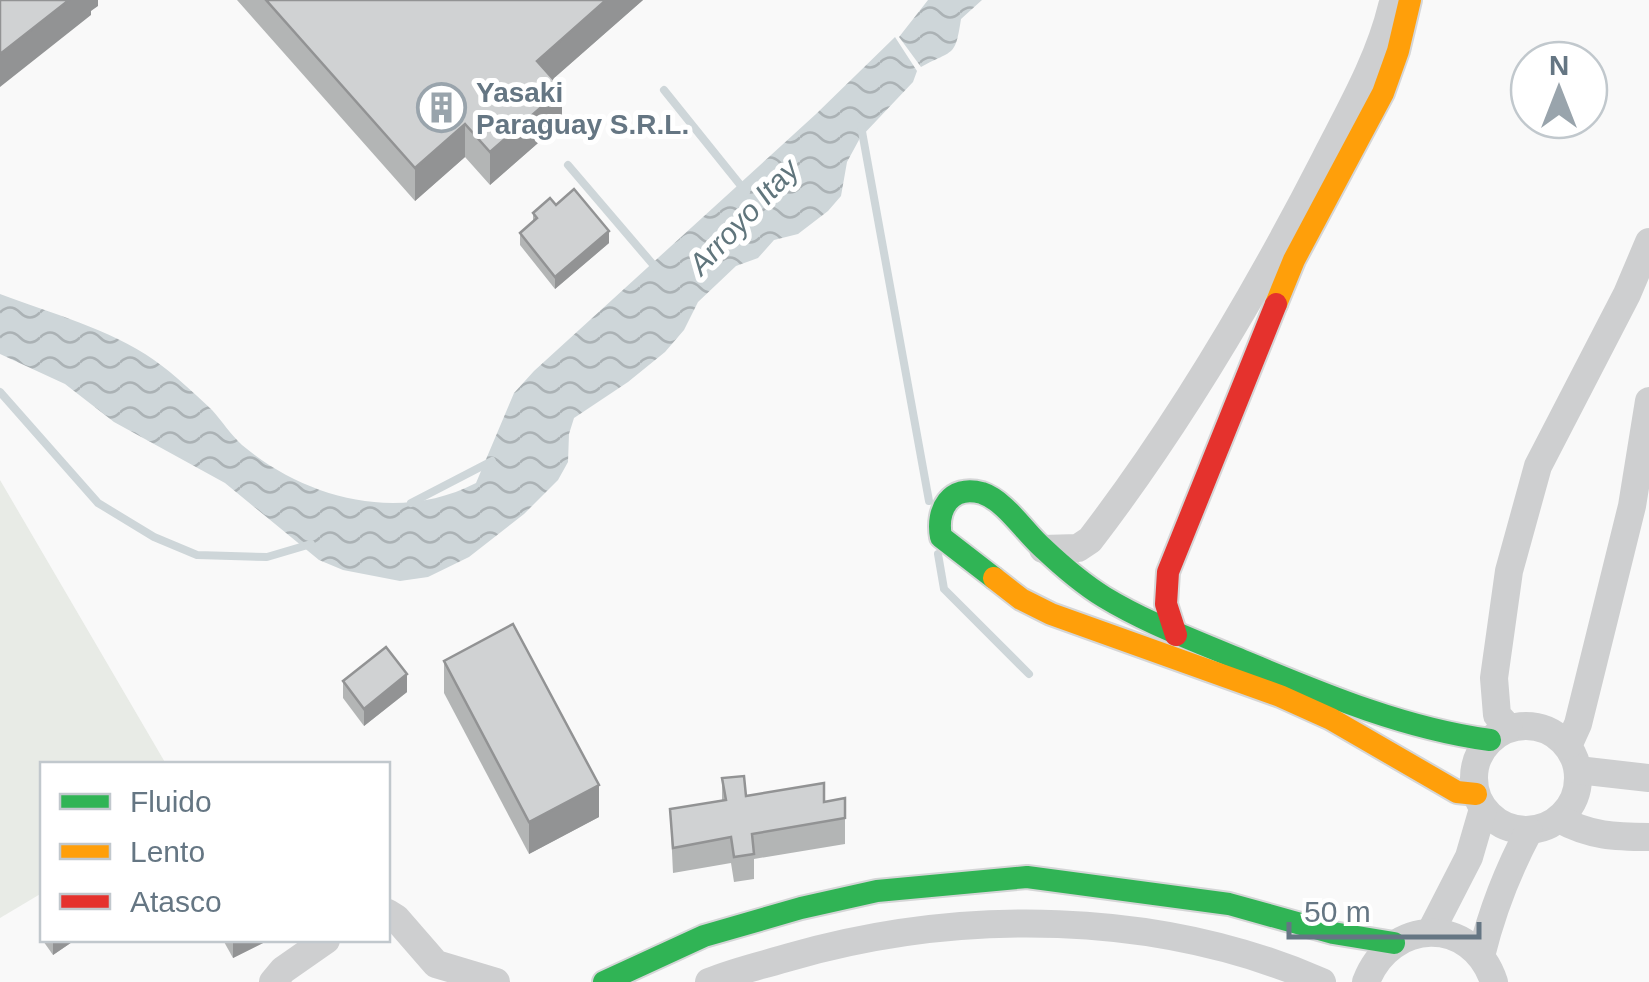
<svg xmlns="http://www.w3.org/2000/svg" width="1649" height="982" font-family="Arial,sans-serif">
  <defs>
    <pattern id="water-waves" width="16" height="10" patternUnits="userSpaceOnUse" patternTransform="scale(2.5)"><rect width="16" height="10" fill="#ced6d9"/><path d="M0 5q4-4 8 0t8 0" fill="none" stroke="#abb2b5"/></pattern>
  </defs>
  <rect width="100%" height="100%" fill="#f9f9f9"/>
  <path fill="#e8ebe6" d="M0,480L166,764H42V893L0,918Z"/>
  <g fill="url(#water-waves)">
    <path d="M928,0H982L961,19C955,58 954,49 921,67L899,37Z"/>
    <path d="M895,37L917,71L913,82L860,138L847,162L841,196L828,211L798,234L774,240L758,258L736,266L698,302L684,330L665,352L628,382L574,418L569,434L568,462L558,480L524,514L469,557L428,577L400,581L343,570L319,560L225,483L114,422L65,384L0,354V294C50,313 110,329 154,360C174,374 194,393 212,410C222,421 231,435 242,445C306,499 399,523 476,483L514,393L534,371L816,114Z"/>
  </g>
  <g fill="none" stroke-linecap="round" stroke-linejoin="round">
    <g stroke="#ced6d9" stroke-width="8">
      <path d="M664,90L746,192"/>
      <path d="M861,126L929,501"/>
      <path d="M568,165L656,268"/>
      <path d="M0,392L98,503L154,537L197,555L267,557L311,544"/>
      <path d="M411,503L492,461"/>
      <path d="M938,554L944,589L1029,674"/>
    </g>
    <defs>
      <g id="fast">
        <path d="M994,578L941,537C936,510 950,484 982,493C1006,501 1025,533 1044,549C1062,566 1083,584 1104,597C1145,622 1191,639 1236,658C1318,692 1401,728 1490,740"/>
        <path d="M604,982L704,936L801,908L877,891L1027,877L1229,904L1333,933L1394,943"/>
      </g>
      <g id="slow">
        <path d="M1276,304L1294,260L1383,93L1398,51L1410,0"/>
        <path d="M994,578L1021,599L1051,614L1280,696L1331,719L1457,792L1476,794"/>
      </g>
      <path id="jam" d="M1176,635L1166,604L1168,572L1276,304"/>
    </defs>
    <use href="#fast" stroke="#d5d6d7" stroke-width="26"/>
    <use href="#slow" stroke="#d5d6d7" stroke-width="26"/>
    <use href="#jam" stroke="#d5d6d7" stroke-width="26"/>
    <g stroke="#cecfd0" stroke-width="28">
      <path d="M1043,549L1078,548L1090,540C1179,424 1258,290 1325,159C1350,110 1379,60 1392,6"/>
      <circle cx="1526" cy="778" r="52"/>
      <path d="M1509,728L1497,715L1494,678L1509,571L1538,466L1627,294L1649,242"/>
      <path d="M1568,746L1578,724L1632,506L1649,401"/>
      <path d="M1578,770L1649,778"/>
      <path d="M1559,819C1590,836 1615,837 1649,837"/>
      <path d="M388,913L396,918L436,964L496,982"/>
      <path d="M1431,931L1469,857L1483,809"/>
      <path d="M1481,956C1492,911 1507,872 1529,831"/>
      <path d="M273,982L283,970L326,940"/>
      <path d="M709,982C735,971 763,965 790,957C961,908 1157,910 1322,982"/>
      <path d="M1366,982C1390,918 1472,915 1494,982"/>
    </g>
    <use href="#fast" stroke="#30b455" stroke-width="22"/>
    <use href="#slow" stroke="#ff9f0a" stroke-width="22"/>
    <use href="#jam" stroke="#e5322d" stroke-width="22"/>
  </g>
  <g fill="#b3b5b5">
    <path d="M237,0H643L553,79L562,122L490,185L465,157L415,201Z"/>
    <path d="M556,205L609,243L555,289L520,245V233L533,222V213Z"/>
    <path d="M444,661L599,817L529,854L444,693Z"/>
    <path d="M343,681L407,692L364,726L343,698Z"/>
    <path d="M722,778L746,796L824,802L845,798V844L754,859V879L734,882L731,863L673,873L670,809L722,800Z"/>
    <path d="M42,906V940H75L53,955L41,938V907Z"/>
    <path d="M223,940H269L233,958Z"/>
  </g>
  <g fill="#929394">
    <path d="M69,0H98V6L91,11V15L0,87V54Z"/>
    <path d="M606,0H643L537,93V61Z"/>
    <path d="M562,89V122L490,185V152Z"/>
    <path d="M465,124V157L415,201V168Z"/>
    <path d="M609,231V243L555,289V277Z"/>
    <path d="M407,674V692L364,726V709Z"/>
    <path d="M599,785V817L529,854V822Z"/>
    <path d="M53,940H75L53,955Z"/>
    <path d="M233,940H269L233,958Z"/>
  </g>
  <g fill="#d0d2d3" stroke="#929394" stroke-width="2.5">
    <path d="M0,0H69L0,54Z"/>
    <path d="M266,0H606L537,61L562,89L490,152L465,124L415,168Z"/>
    <path d="M574,189L609,231L555,277L520,233L537,218L533,213L550,198L556,205Z"/>
    <path d="M513,624L599,785L529,822L444,661Z"/>
    <path d="M386,647L407,674L364,709L343,681Z"/>
    <path d="M744,776L746,796L824,783V802L845,798V818L752,834L754,854L734,857L731,837L673,848L670,809L726,800L722,778Z"/>
  </g>
  <defs>
    <symbol id="building-ring" viewBox="-11 -11 22 22"><circle r="9.5" fill="#fff" stroke="#99a4ac" stroke-width="1.5"/><path d="M-4-6H4V6H1V3H-1V6H-4ZM-2.5-4.3h1.7v1.8h-1.7ZM.8-4.3h1.7v1.8H.8ZM-2.5-1h1.7V.8h-1.7ZM.8-1h1.7V.8H.8Z" fill="#99a4ac"/></symbol>
  </defs>
  <g fill-rule="evenodd">
    <use href="#building-ring" x="414" y="80" width="55" height="55"/>
  </g>
  <g text-anchor="middle" stroke-width="10" stroke-linejoin="round" paint-order="stroke">
    <g font-size="28" font-weight="bold" fill="#657683" stroke="#fff" text-anchor="start">
      <text x="476" y="102">Yasaki<tspan x="476" dy="32">Paraguay S.R.L.</tspan></text>
    </g>
    <g font-size="30" font-style="italic" fill="#60757c" stroke="#fff">
      <text transform="translate(744 217) rotate(-47)" y="10">Arroyo Itay</text>
    </g>
  </g>
  <rect x="40" y="762" width="350" height="180" fill="#ffffff" stroke="#c1c8cd" stroke-width="2.5"/>
  <rect x="60" y="794" width="50" height="15" fill="#30b455" stroke="#c1c8cd" stroke-width="2.5"/>
  <text x="130" y="812" font-size="30" fill="#657683">Fluido</text>
  <rect x="60" y="844" width="50" height="15" fill="#ff9f0a" stroke="#c1c8cd" stroke-width="2.5"/>
  <text x="130" y="862" font-size="30" fill="#657683">Lento</text>
  <rect x="60" y="894" width="50" height="15" fill="#e5322d" stroke="#c1c8cd" stroke-width="2.5"/>
  <text x="130" y="912" font-size="30" fill="#657683">Atasco</text>
  <g transform="translate(1559 90)"><circle r="48" fill="#ffffff" stroke="#c1c8cd" stroke-width="2.5"/>
  <path d="M0-8L18 38L0 25L-18 38Z" fill="#99a4ac"/>
  <text y="-15" font-size="28" font-weight="bold" text-anchor="middle" fill="#657683">N</text>
  </g>
  <path d="M1289 922v15h190v-15" fill="none" stroke="#657683" stroke-width="5"/>
  <text x="1304" y="922" font-size="30" fill="#657683" stroke="#ffffff" stroke-width="8" paint-order="stroke">50 m</text>
</svg>
